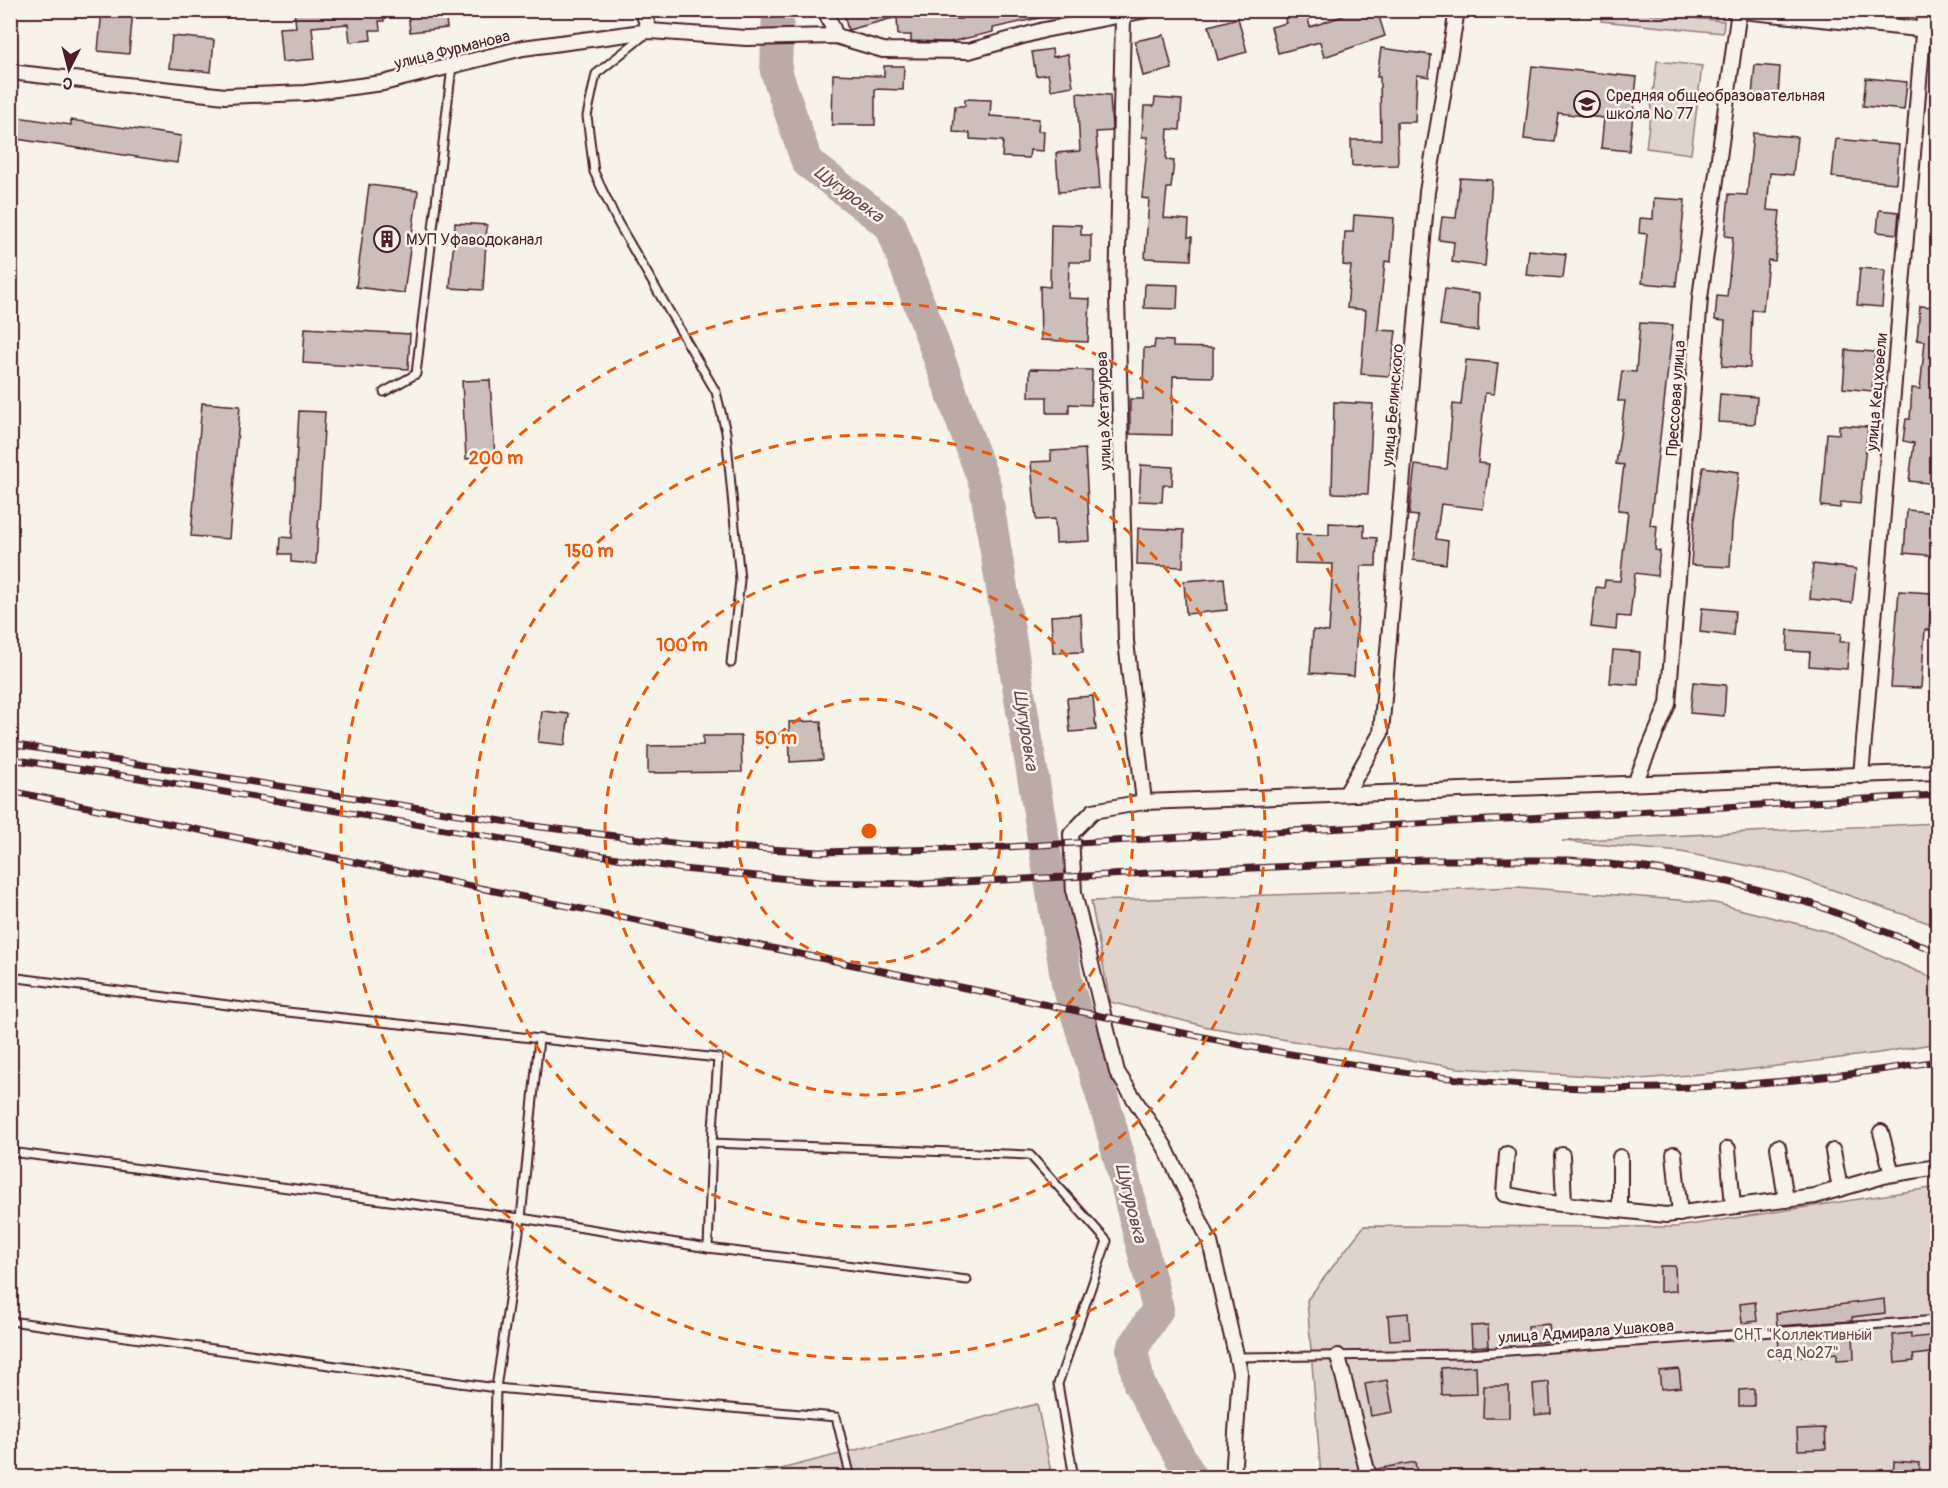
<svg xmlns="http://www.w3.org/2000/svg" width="1948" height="1488" font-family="Pangolin,sans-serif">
  <rect width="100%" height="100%" fill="#f7f3e8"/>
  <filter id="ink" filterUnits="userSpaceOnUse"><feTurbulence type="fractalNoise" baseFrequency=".0167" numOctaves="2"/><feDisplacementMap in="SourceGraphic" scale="12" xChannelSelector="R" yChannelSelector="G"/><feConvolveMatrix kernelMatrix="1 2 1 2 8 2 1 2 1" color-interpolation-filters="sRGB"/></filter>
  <g filter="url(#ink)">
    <g fill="#ded4cc" stroke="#947a7c" stroke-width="1.5">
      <path d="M1514,11L1580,10V11L1579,18Z"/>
      <path d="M1616,11L1724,21L1723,33L1601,21L1602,11Z"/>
      <path d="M1657,61L1702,66L1691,154L1646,148Z"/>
      <path d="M1937,823V926L1784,873L1681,852L1562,841Z"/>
      <path d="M1518,887L1715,903L1826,931L1937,980V1043L1879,1053L1738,1071L1640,1079L1458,1068L1208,1027L1110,1002L1091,901Z"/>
      <path d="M1937,1187V1477H1321L1307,1300L1364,1226L1676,1227Z"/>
      <path d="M1037,1404L1052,1477L745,1478Z"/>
    </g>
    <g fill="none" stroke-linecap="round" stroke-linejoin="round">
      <path stroke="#bcaaa7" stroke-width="32" d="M778,10L776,71L807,162L891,226L985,485L1067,983L1109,1119L1158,1309L1132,1349L1139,1384L1192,1478"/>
    </g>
    <g fill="#ccbfb9" stroke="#4a1f2b" stroke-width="1.5">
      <path d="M102,10H133L129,54L98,51Z"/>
      <path d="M294,10H383L384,21H379L380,30H370L371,40L350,42L348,24L312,27L315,59L282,62L279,28L296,27Z"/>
      <path d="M408,10H445L447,28L410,32Z"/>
      <path d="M843,10H931V19H961L959,10H1043L1044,17L993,28V32L950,42L911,41V35H898L897,17L848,30Z"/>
      <path d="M1283,10H1306L1310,27L1343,16L1342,10H1377L1385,36L1324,57L1320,42L1278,53L1271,27L1286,23Z"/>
      <path d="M1238,18L1247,52L1218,60L1209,26Z"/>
      <path d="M1164,35L1172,69L1143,76L1135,41Z"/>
      <path d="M172,36L214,40L211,72L169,68Z"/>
      <path d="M1381,48L1431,55L1429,77L1417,75L1415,122H1397L1398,165L1352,166L1351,140H1381L1380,77H1377Z"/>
      <path d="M1052,49L1053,57L1068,54L1073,86L1051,90L1048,74L1036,76L1032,52Z"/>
      <path d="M1755,65L1780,67L1778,98L1752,95Z"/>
      <path d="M884,66H904L903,90L875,89V125H832L833,74L884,76Z"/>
      <path d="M1532,66L1637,77L1629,151L1601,148L1604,118L1558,113L1554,142L1524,139Z"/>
      <path d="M1866,78L1907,82L1904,110L1863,106Z"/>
      <path d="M1077,93L1110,95L1112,131L1096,132L1100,189L1059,192L1056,153L1080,151Z"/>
      <path d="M1155,98L1182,100L1180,130L1168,129L1166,160L1174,161L1171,188H1167L1164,218L1189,220L1188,237H1192L1191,260L1145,258L1149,199L1142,198L1148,137H1142L1144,106H1154Z"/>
      <path d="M965,99L991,100L990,116L1039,119L1038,131H1044L1043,151L1030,150L1029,158L1002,157L1003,141L970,139V133L953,132L955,106H965Z"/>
      <path d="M10,116L71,125V120L181,136L177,163L10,138Z"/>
      <path d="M1753,133L1797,137L1793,175L1770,173L1767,210L1780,211L1775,261L1768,260L1763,311L1752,310L1750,368L1722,366L1725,321L1715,320L1717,296L1727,297L1733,237L1725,236L1729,194L1747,195Z"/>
      <path d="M1836,139L1899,145L1896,183L1832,177Z"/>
      <path d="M1460,178L1492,180L1485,266L1452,262L1454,242L1439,240L1442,217L1456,218Z"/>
      <path d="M369,185L418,191L404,293L356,287Z"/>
      <path d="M1654,198L1685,200L1676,286L1642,283L1647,234L1639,233L1640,218L1653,219Z"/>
      <path d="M1879,210L1899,212L1897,234L1877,232Z"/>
      <path d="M1354,215L1394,218L1391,262L1385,261L1378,330L1396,331L1390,376L1361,374L1366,310L1347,308L1351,266L1343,265L1345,232H1353Z"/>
      <path d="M455,223L487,225L483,290L450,288Z"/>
      <path d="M1051,224L1081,225V235H1091V262H1069L1068,298L1090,299L1088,342L1041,340L1040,286L1050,287Z"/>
      <path d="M1529,250L1566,254L1563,278L1526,275Z"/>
      <path d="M1860,268L1885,270L1882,307L1857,305Z"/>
      <path d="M1145,284L1178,285L1177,309L1144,308Z"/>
      <path d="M1445,289L1479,294L1478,331L1440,325Z"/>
      <path d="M1920,306L1938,307V484L1909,481L1914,443L1903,441L1906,419H1910L1912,388L1920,389L1925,341L1917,340Z"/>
      <path d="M1640,323L1673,325L1650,525L1657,526L1655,550L1660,551L1657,576L1635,573L1630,617L1617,616L1616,630L1591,627L1596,587L1604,588L1605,580L1620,581L1628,511L1618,510L1624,465L1616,464L1625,401H1618L1622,371L1636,372Z"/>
      <path d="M305,328L410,334L408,369L303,363Z"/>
      <path d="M1155,340L1173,341V347L1213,348V377L1173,376L1172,435L1130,434V399H1143L1144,348H1154Z"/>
      <path d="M1846,350L1875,352L1872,391L1843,388Z"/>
      <path d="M1466,360L1498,363L1494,394L1485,393L1478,463L1489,464L1483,509L1441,504L1436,539L1448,541L1446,564L1413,560L1418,516L1409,515L1415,465L1447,469L1453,404L1461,405Z"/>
      <path d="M1030,369L1092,370L1091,405L1069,404V413H1047V397H1029Z"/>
      <path d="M490,380L495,457L466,459L462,381Z"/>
      <path d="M1720,394L1757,397L1755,424L1718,422Z"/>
      <path d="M1334,402L1373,404L1368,494L1332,493Z"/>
      <path d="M202,403L240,406L229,539L191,536Z"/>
      <path d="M299,411L325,412L316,564L291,562V554H280L281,537L292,538Z"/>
      <path d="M1839,425L1868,427L1860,504L1841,502L1840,508L1821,506L1827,433L1839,434Z"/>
      <path d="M1085,449L1090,541L1056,543L1055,519L1036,520L1031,462L1051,461V451Z"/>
      <path d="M1141,465L1173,467L1172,485H1163L1162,502L1139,501Z"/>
      <path d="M1703,467L1739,472L1732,525L1730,567L1691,565L1694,522Z"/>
      <path d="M1907,510L1938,513V556L1904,553Z"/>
      <path d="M1329,523L1364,525V537L1377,538L1376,566H1361L1354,676L1310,673L1313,630L1329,632L1333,564L1295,563L1296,534L1329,535Z"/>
      <path d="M1138,528L1184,530L1183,567L1137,565Z"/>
      <path d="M1813,564L1856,569L1852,603L1810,599Z"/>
      <path d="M1224,578L1227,610L1186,614L1184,581Z"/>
      <path d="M1899,591L1932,593L1929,630H1925L1921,688L1891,687Z"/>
      <path d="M1702,608L1735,611L1733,636L1700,632Z"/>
      <path d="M1081,614L1083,652L1053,653L1051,616Z"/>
      <path d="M1788,630L1841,634L1840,642H1849L1847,669L1809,666L1810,652L1787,651Z"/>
      <path d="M1613,650L1640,652L1638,685L1610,683Z"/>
      <path d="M1693,682L1726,685L1724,716L1690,713Z"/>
      <path d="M1093,696L1096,730L1070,732L1067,698Z"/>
      <path d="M542,711L569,714L565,745L538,742Z"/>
      <path d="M821,721L823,760L790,762L789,722Z"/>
      <path d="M703,736H741L742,772L648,773V746L703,745Z"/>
      <path d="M1660,1266H1675L1676,1291L1660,1292Z"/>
      <path d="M1884,1299L1885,1313L1852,1317V1321L1777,1326L1776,1313Z"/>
      <path d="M1755,1302L1757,1321L1742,1323L1740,1304Z"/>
      <path d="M1408,1313L1410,1339L1390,1340L1388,1315Z"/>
      <path d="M1549,1324L1551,1341L1529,1343L1528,1326Z"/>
      <path d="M1488,1325L1489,1346L1472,1347L1471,1326Z"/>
      <path d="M1853,1332L1854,1359L1837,1360V1353L1780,1359L1778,1337Z"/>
      <path d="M1911,1333V1338L1938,1335V1352L1913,1355L1914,1361L1895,1363L1893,1335Z"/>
      <path d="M1476,1366L1477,1394L1442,1395L1441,1368Z"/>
      <path d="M1679,1369L1681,1387L1661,1389L1659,1371Z"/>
      <path d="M1387,1380L1393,1412L1371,1416L1365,1384Z"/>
      <path d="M1549,1382L1551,1413L1535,1415L1533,1384Z"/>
      <path d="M1484,1386H1509V1418H1483Z"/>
      <path d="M1754,1389V1406H1739V1390Z"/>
      <path d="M1825,1428L1826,1449L1798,1450L1797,1429Z"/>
      <path d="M1894,1461L1920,1463L1919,1478H1893Z"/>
      <path d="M1415,1462L1418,1478H1378L1376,1469Z"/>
    </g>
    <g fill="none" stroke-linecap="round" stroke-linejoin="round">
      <defs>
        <g id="lane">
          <path d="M646,34L596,74L587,116L594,172L618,223L716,392L726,432L740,580L731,663"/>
          <path d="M384,392L416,374L452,66"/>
          <path d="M10,977L259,1009L718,1058L712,1143L1030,1155L1107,1241L1058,1384L1074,1478"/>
          <path d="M712,1143L708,1248L967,1280"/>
          <path d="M10,1152L521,1218L708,1248"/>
          <path d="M10,1321L496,1388L836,1417L851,1478"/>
          <path d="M1237,1357L1467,1354L1938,1320"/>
          <path d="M494,1478L496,1388L521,1218L539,1039"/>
        </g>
        <g id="street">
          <path d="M642,10L650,31"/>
          <path d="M825,10L836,36"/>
          <path d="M1732,10L1938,31"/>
          <path d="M1123,17L1117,298L1126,641L1144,802"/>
          <path d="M10,72L225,96L305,93L383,83L523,48L650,31L746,38L836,36L883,50L969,51L1044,30L1147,10"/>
          <path d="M1861,776L1925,10"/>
          <path d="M1635,783L1668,704L1700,298L1739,10"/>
          <path d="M1346,794L1381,733L1427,192L1457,10"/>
          <path d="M1881,1132L1892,1174"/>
          <path d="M1778,1147L1786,1200"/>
          <path d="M1728,1149L1733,1206"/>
          <path d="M1833,1151L1840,1189"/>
          <path d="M1507,1154L1504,1194L1543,1202L1666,1215L1815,1196L1887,1175L1938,1167"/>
          <path d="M1674,1154L1680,1214"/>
          <path d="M1562,1155L1564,1204"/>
          <path d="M1620,1157V1210"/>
          <path d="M1338,1356L1369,1478"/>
          <path d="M1233,1478L1240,1372L1210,1242L1165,1147L1117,1072L1074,893L1071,834L1093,811L1144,802L1938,772"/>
        </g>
      </defs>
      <use href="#lane" stroke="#4a1f2b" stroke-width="11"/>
      <use href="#street" stroke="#4a1f2b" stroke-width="18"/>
      <use href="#lane" stroke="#f7f3e8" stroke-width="7"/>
      <use href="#street" stroke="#f7f3e8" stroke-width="14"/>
      <defs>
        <g id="rail">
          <path d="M10,744L541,827L681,844L820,852L987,848L1938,795"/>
          <path d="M10,759L165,782L682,869L821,882L918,884L1422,860H1570L1646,868L1729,882L1813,904L1938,952"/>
          <path d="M10,791L1261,1049C1360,1066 1458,1083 1558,1087C1685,1093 1812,1082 1938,1061"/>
        </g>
      </defs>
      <use href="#rail" stroke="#4a1f2b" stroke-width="7"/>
      <use href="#rail" stroke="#f7f3e8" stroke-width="4.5" stroke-dasharray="14" stroke-linecap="butt"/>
    </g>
  </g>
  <g fill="none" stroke="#e8590c" stroke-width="3" stroke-dasharray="10 8">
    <circle cx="869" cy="831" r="132"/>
    <circle cx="869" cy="831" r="264"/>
    <circle cx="869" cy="831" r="396"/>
    <circle cx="869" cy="831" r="528"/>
  </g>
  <defs>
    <symbol id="school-ring" viewBox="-11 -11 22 22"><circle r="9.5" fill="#f7f3e8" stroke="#4a1f2b" stroke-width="1.5"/><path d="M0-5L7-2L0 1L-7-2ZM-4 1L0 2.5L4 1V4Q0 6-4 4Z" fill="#4a1f2b"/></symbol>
    <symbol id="building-ring" viewBox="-11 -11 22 22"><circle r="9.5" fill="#f7f3e8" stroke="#4a1f2b" stroke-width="1.5"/><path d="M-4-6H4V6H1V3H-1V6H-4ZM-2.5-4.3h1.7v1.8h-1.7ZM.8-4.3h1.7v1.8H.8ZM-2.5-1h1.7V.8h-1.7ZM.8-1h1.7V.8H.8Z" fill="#4a1f2b"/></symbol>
  </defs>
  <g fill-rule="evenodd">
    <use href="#school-ring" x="1572" y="89" width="30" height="30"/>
    <use href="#building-ring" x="372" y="224" width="30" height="30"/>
  </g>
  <g text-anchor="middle" stroke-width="5" stroke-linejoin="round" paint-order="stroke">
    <g font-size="16" fill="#4a1f2b" stroke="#f7f3e8">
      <text transform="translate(452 49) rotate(-14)" y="6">улица Фурманова</text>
      <text transform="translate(1876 392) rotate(-85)" y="6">улица Кецховели</text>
      <text transform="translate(1675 398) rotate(-86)" y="6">Прессовая улица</text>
      <text transform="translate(1392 405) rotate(-85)" y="6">улица Белинского</text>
      <text transform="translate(1103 411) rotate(-92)" y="6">улица Хетагурова</text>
      <text transform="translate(1586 1331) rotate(-4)" y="6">улица Адмирала Ушакова</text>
    </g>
    <g font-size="16" fill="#4a1f2b" stroke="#f7f3e8" text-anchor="start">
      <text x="1606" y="101">Средняя общеобразовательная<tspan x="1606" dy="18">школа № 77</tspan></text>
      <text x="406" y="245">МУП Уфаводоканал</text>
    </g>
    <g font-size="16" fill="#6f4c53" stroke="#f7f3e8">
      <text x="1803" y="1340">СНТ "Коллективный<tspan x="1803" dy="18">сад №27"</tspan></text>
    </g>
    <g font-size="18" font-style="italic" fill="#6c4950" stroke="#f7f3e8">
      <text transform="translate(849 194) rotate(37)" y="6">Шугуровка</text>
      <text transform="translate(1026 730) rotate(81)" y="6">Шугуровка</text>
      <text transform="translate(1131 1203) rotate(76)" y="6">Шугуровка</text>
    </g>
  </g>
  <circle cx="869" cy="831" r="9" fill="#e8590c" stroke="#f7f3e8" stroke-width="3"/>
  <g font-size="18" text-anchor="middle" font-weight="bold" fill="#e8590c" stroke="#f7f3e8" stroke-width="5" stroke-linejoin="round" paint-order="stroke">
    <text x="496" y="464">200 m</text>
    <text x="589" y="557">150 m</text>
    <text x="682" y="651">100 m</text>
    <text x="776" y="744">50 m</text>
  </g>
  <rect width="1948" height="1488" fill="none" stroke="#f7f3e8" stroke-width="36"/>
  <rect x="18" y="18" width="1912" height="1452" fill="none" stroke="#4a1f2b" stroke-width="2" filter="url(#ink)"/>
  <g transform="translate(69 69) rotate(186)" stroke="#f7f3e8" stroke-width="4.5" paint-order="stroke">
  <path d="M0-4.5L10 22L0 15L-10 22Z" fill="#4a1f2b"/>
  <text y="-9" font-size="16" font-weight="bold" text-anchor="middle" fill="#4a1f2b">С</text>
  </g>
</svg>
